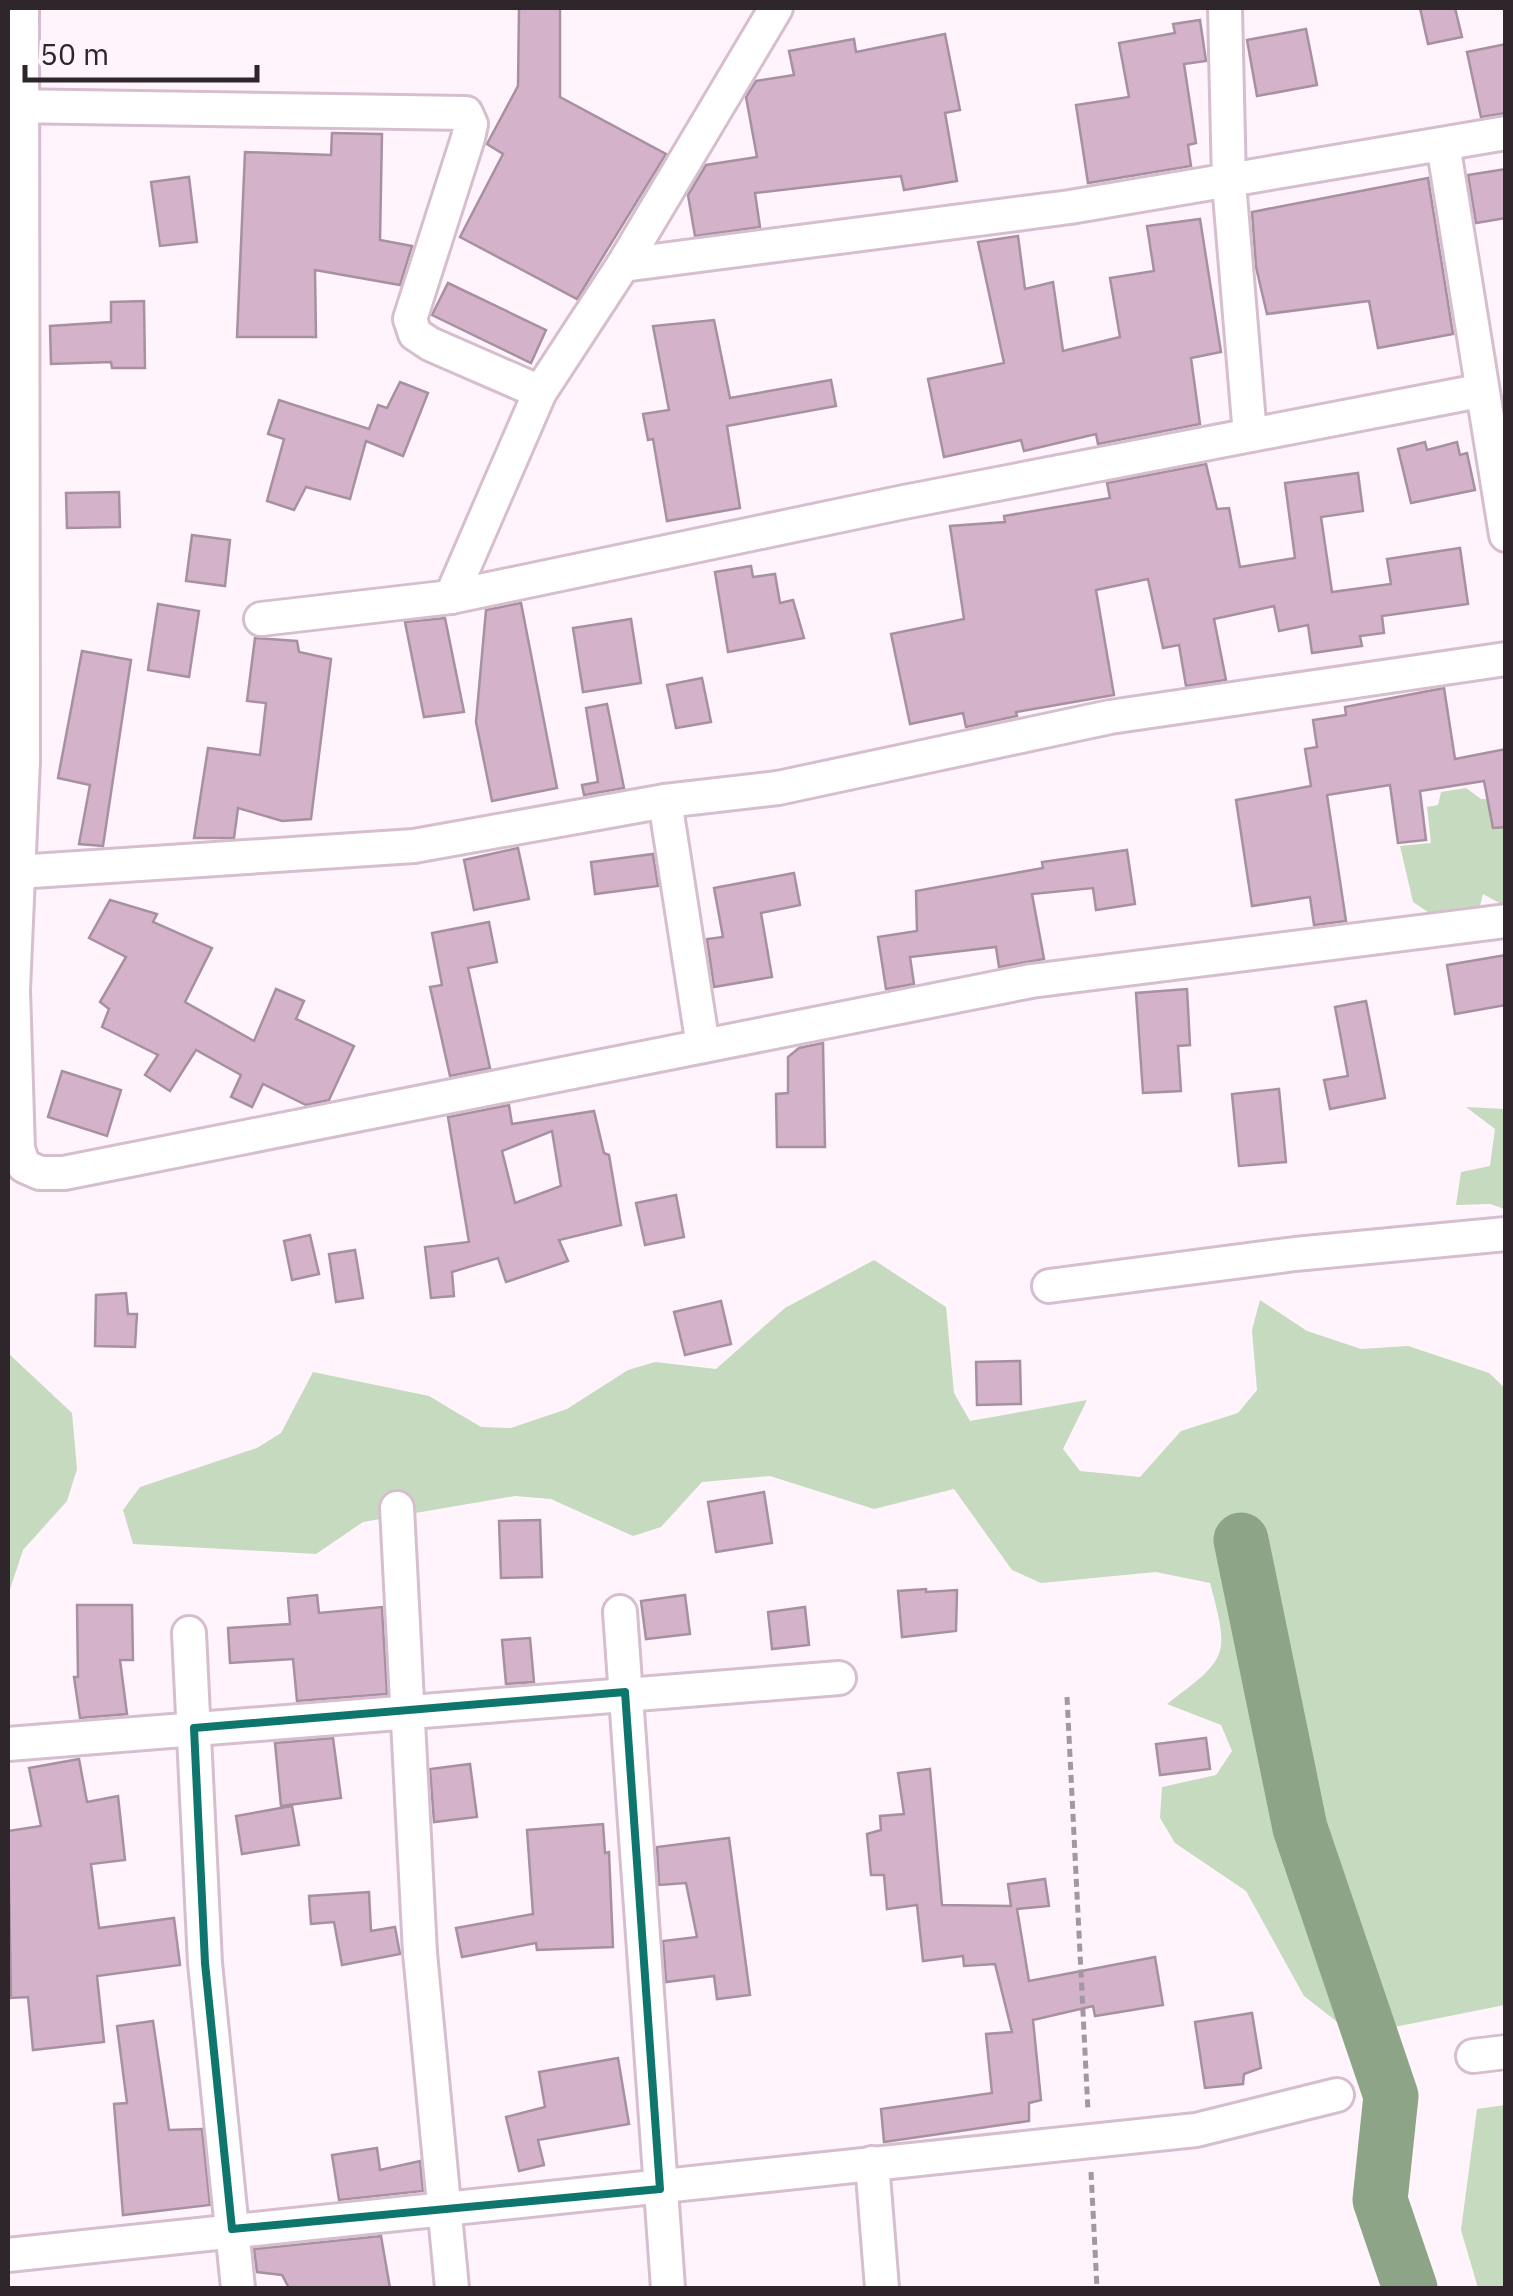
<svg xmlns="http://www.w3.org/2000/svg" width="1513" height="2296" font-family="'IBM Plex Sans',sans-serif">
  <rect width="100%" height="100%" fill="#fff4fc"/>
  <g fill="#c5dabf">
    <path d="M1466,788L1481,799L1505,800V906L1483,894L1477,918L1434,916L1413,902L1400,846L1431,843L1427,807L1438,805L1441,792Z"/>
    <path d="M1466,1107L1505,1109V1209L1490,1204L1456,1205L1461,1172L1490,1166L1495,1129Z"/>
    <path d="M874,1260L946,1307L954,1393L970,1421L1087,1400L1063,1449L1080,1471L1140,1477L1181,1431L1238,1413L1257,1390L1252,1330L1260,1300L1307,1331L1361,1349L1408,1346L1489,1373L1506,1389L1505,2005L1354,2035L1304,1996L1246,1891L1175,1843L1160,1818L1162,1787L1216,1775L1232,1751L1221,1725L1167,1704C1228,1658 1230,1657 1210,1583L1156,1572L1041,1583L1012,1570L954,1489L874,1509L770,1476L702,1482L661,1527L633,1536L551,1499L515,1496L363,1522L316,1554L133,1544L123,1510L140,1487L257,1448L281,1433L313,1372L429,1396L481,1427L511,1428L567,1409L628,1370L655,1362L716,1369L785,1308Z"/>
    <path d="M8,1353L72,1413L77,1469L67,1501L23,1550L8,1595Z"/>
    <path d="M1505,2105V2288H1478L1461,2230L1477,2109Z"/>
  </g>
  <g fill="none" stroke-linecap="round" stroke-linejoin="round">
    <path stroke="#8da586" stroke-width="55" d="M1241,1540L1300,1828L1391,2096L1380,2200L1410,2288"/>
  </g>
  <g fill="#d4b2ca" stroke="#a790a0" stroke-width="2.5" fill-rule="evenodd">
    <path d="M519,8H560V97L666,154L577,299L460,237L503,154L487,144L518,86Z"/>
    <path d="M1420,8H1455L1462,37L1428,44Z"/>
    <path d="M1200,20L1206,61L1184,64L1196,143L1188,145L1191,166L1088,183L1076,105L1129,97L1119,43L1175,33L1173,24Z"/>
    <path d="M1306,29L1317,85L1257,96L1247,40Z"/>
    <path d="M945,34L960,110L945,113L957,181L904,190L901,176L755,193L760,227L695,236L688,195L706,165L757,157L746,97L756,81L794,75L789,51L854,39L856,52Z"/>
    <path d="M1506,44V113L1481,117L1467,52Z"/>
    <path d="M332,133L382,134L380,240L412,246L400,285L315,270L316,337H237L245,152L331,155Z"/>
    <path d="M1506,169V218L1476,223L1468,175Z"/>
    <path d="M189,177L197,242L160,246L151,182Z"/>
    <path d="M1428,178L1453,334L1378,348L1369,301L1267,314L1256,267L1252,212Z"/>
    <path d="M1200,219L1221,352L1191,358L1200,424L1098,444L1096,434L1024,451L1021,440L944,457L928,379L1004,363L978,242L1018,236L1025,289L1053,282L1063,351L1120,337L1110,278L1154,271L1147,226Z"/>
    <path d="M448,283L546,330L531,363L432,315Z"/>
    <path d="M144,301L145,368H112L111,362L51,364L50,326L111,322V302Z"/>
    <path d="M714,320L730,398L831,380L836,406L727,426L740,508L667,521L653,439L648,440L643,414L669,410L653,326Z"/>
    <path d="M400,382L428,393L403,456L366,441L350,499L306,487L294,510L267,501L284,439L268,434L279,400L369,429L378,405L387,408Z"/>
    <path d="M1425,442L1427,450L1457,442L1460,455L1467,453L1475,490L1411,503L1398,449Z"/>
    <path d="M1206,464L1217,509L1229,508L1240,567L1295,558L1285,483L1358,473L1363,511L1321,517L1332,592L1391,584L1387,559L1460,548L1468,604L1382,616L1384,633L1360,636L1362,646L1312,653L1308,625L1279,631L1274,606L1214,619L1226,680L1186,686L1179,645L1163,648L1148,579L1096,590L1114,695L1016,712L1017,716L966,727L963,713L910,724L891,634L964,619L950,526L1005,522L1004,516L1110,498L1107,483Z"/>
    <path d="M119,492L120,527L67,528L66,493Z"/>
    <path d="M192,535L230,540L225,586L186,581Z"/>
    <path d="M751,566L753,577L775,574L780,603L793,600L804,638L728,652L715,572Z"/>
    <path d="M521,603L557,788L492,801L476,722L486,610Z"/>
    <path d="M158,604L199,611L189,677L148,670Z"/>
    <path d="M445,618L464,712L424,717L405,622Z"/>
    <path d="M631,619L641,683L583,692L573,628Z"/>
    <path d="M255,638L297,641L299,652L331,659L311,819L282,821L238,808L234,838H194L208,748L260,755L266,703L247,701Z"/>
    <path d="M82,651L131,660L103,846L79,844L90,785L58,778Z"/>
    <path d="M702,678L711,722L676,728L667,685Z"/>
    <path d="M1444,688L1455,759L1506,749V827L1493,828L1484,781L1420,791L1426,840L1398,843L1390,785L1327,795L1346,921L1314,925L1310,897L1252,906L1236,800L1311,786L1305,749L1317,747L1313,720L1346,715L1345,707Z"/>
    <path d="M607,704L624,788L584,795L582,785L598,782L586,708Z"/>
    <path d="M518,848L529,899L474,910L464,860Z"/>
    <path d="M1127,850L1135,904L1096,910L1093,888L1032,894L1044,959L999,967L996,947L910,957L914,984L886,989L878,937L917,931L916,891L1043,868L1042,862Z"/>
    <path d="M653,854L658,886L595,894L591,862Z"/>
    <path d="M794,873L800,905L761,913L772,977L714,987L707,939L723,937L714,888Z"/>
    <path d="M110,900L157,914L153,922L212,948L185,1002L254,1041L276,989L304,1001L296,1019L354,1046L329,1100L306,1105L263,1084L252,1107L231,1097L241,1075L196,1050L170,1091L145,1075L158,1055L102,1027L109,1009L100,1002L126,957L89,938Z"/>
    <path d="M489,922L497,962L468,968L490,1068L450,1076L430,987L442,985L432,933Z"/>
    <path d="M1506,955V1005L1455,1014L1447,965Z"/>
    <path d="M1187,989L1190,1045L1178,1046L1181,1091L1143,1093L1136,993Z"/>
    <path d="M1366,1001L1385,1098L1330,1109L1324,1080L1348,1076L1335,1007Z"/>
    <path d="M823,1043L825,1147H777L776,1094L788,1093V1057L799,1048Z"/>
    <path d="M62,1071L121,1090L107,1136L48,1117Z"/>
    <path d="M1279,1089L1286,1162L1239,1166L1232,1094Z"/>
    <path d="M509,1105L512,1124L594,1111L604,1153L609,1155L621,1225L559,1240L568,1261L506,1282L498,1258L452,1272L454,1296L431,1298L425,1247L469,1242L448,1117ZM552,1131L561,1186L515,1203L502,1151Z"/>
    <path d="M676,1195L684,1237L645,1245L636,1203Z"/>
    <path d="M310,1235L319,1274L292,1280L284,1241Z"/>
    <path d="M355,1250L363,1298L336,1302L329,1254Z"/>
    <path d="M126,1293L128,1314H137L135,1347L95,1346L96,1295Z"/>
    <path d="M721,1301L731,1344L685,1355L674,1312Z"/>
    <path d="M1020,1361L1021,1404L977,1405L976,1362Z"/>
    <path d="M764,1492L772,1543L716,1552L708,1502Z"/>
    <path d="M540,1520L542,1577L501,1578L499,1521Z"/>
    <path d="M926,1589V1592L957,1590L956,1631L902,1637L898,1591Z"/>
    <path d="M317,1595L319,1613L382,1607L387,1694L297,1701L293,1659L230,1663L228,1628L290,1624L288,1598Z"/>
    <path d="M685,1595L690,1634L646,1639L641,1601Z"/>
    <path d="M77,1605H132L133,1660H120L127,1714L80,1718L74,1677H78Z"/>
    <path d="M805,1607L809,1645L772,1649L768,1612Z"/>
    <path d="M530,1638L534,1682L506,1684L502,1640Z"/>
    <path d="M333,1738L341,1798L281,1806L275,1743Z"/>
    <path d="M1206,1738L1210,1769L1160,1775L1156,1744Z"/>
    <path d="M79,1759L87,1802L118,1796L125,1860L91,1864L99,1928L174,1918L180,1965L97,1976L104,2042L33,2050L28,1997L11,1998L8,1831L41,1826L29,1768Z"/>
    <path d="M470,1764L477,1817L434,1822L430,1769Z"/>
    <path d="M930,1769L942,1905L1011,1906L1008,1884L1045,1879L1049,1906L1017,1909L1029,1981L1155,1957L1163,2005L1095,2016L1093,2006L1033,2020L1041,2100L1029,2103V2121L884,2142L881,2109L992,2093L986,2034L1012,2032L995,1964L964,1966L963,1956L923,1961L917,1905L887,1909L884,1875H871L867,1834L881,1830L880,1816L904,1814L898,1773Z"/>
    <path d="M292,1806L299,1845L242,1854L236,1816Z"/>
    <path d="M603,1824L605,1853L609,1852L613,1947L537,1950L536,1943L462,1957L456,1928L533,1914L527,1830Z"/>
    <path d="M729,1838L750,1995L717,1999L714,1976L666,1982L663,1941L697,1937L686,1883L659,1885L657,1847Z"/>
    <path d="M369,1892L371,1931L395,1927L400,1954L342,1965L334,1922L311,1924L309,1896Z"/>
    <path d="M1252,2013L1261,2068L1244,2074L1243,2084L1205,2088L1195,2022Z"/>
    <path d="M153,2021L169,2130L202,2129L210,2205L123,2215L114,2104L127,2103L117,2026Z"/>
    <path d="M618,2058L629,2124L538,2140L544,2165L519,2171L506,2117L545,2107L539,2072Z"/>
    <path d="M377,2148L380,2170L420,2161L423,2191L339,2200L332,2155Z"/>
    <path d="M381,2236L390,2288H289L282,2275L257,2272L254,2249Z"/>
  </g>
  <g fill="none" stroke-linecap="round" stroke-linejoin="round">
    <defs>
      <g id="minor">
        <path d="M22,8L23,761L13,990L18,1149L24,1166L40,1173H64L1031,981L1506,921"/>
        <path d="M1225,8L1229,183L1250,435"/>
        <path d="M8,106L466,113L471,124L468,138L410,319L415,334L430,344L540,392"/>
        <path d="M1443,144L1506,535"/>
        <path d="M623,265L1070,207L1506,133"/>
        <path d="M451,597L540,392L623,265L776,8"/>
        <path d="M261,619L451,597L904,502L1479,391"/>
        <path d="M665,801L703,1046"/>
        <path d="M17,872L414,846L665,801L778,788L1110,717L1506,659"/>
        <path d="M1049,1286L1295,1254L1506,1234"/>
        <path d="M397,1508L420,1953L452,2288"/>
        <path d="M620,1612L668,2288"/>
        <path d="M189,1633L205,1963L238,2288"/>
        <path d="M8,1744L839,1678"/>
        <path d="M1473,2056L1506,2052"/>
        <path d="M872,2163L882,2288"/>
        <path d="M8,2255L1196,2130L1337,2095"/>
      </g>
    </defs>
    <use href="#minor" stroke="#d6becf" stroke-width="38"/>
    <g stroke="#a2989f" stroke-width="5" stroke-dasharray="8 5" stroke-linecap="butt">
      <path d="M1067,1697L1088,2111"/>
      <path d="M1091,2172L1097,2288"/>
    </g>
    <use href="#minor" stroke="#fff" stroke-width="32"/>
  </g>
  <path fill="none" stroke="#0f766e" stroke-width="8" stroke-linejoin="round" d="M625,1692L660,2189L232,2229L205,1963L194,1728Z"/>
  <rect width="1513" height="2296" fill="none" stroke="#2f262c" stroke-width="20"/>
  <path d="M25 65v15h232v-15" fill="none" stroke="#2f262c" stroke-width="5"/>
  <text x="40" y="65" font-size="30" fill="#2f262c" stroke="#fff4fc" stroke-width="8" paint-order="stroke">50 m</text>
</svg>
